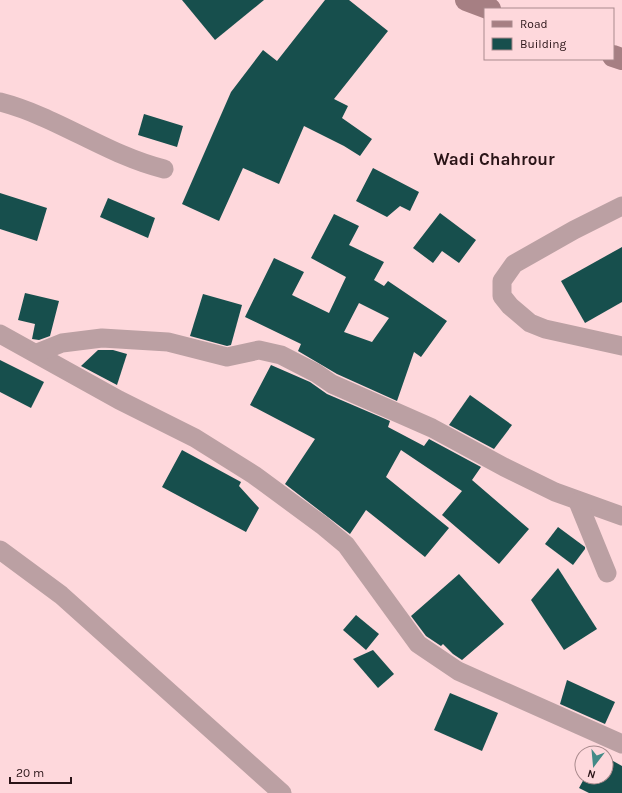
<svg xmlns="http://www.w3.org/2000/svg" width="622" height="793" font-family="Karla,sans-serif">
  <rect width="100%" height="100%" fill="#fed8dc"/>
  <g fill="#174f4d" fill-rule="evenodd">
    <path d="M182,0H264L215,40Z"/>
    <path d="M325,0H349L388,31L334,99L348,106L342,118L372,139L360,156L344,146L304,126L279,184L243,168L219,221L182,204L231,92L263,50L277,61Z"/>
    <path d="M144,114L183,126L177,147L138,135Z"/>
    <path d="M373,168L419,192L410,211L400,206L387,217L356,201Z"/>
    <path d="M0,193L47,208L37,241L0,229Z"/>
    <path d="M108,198L155,218L148,238L100,217Z"/>
    <path d="M440,213L476,240L459,263L442,251L433,263L413,248Z"/>
    <path d="M334,214L359,226L349,245L384,262L374,280L384,286L388,281L447,321L421,357L414,352L397,401L337,374L298,351L301,344L245,317L274,258L304,272L292,295L329,313L346,277L311,258ZM359,303L389,318L372,342L344,332Z"/>
    <path d="M622,247V302L585,323L561,281Z"/>
    <path d="M25,293L59,301L50,336L39,340L32,339L35,324L18,320Z"/>
    <path d="M203,294L242,305L231,345L227,346L190,336Z"/>
    <path d="M98,350H113L127,354L117,385L81,366Z"/>
    <path d="M0,360L44,382L31,408L0,392Z"/>
    <path d="M271,365L310,382L327,394L390,421L388,427L424,446L429,439L481,467L472,480L529,529L499,564L442,515L462,491L401,450L386,477L449,528L425,557L366,510L350,534L285,484L315,439L250,405Z"/>
    <path d="M470,395L512,425L494,449L449,425Z"/>
    <path d="M182,450L241,482L239,486L259,508L246,532L162,487Z"/>
    <path d="M558,527L585,547V549L573,565L545,544Z"/>
    <path d="M558,568L597,629L564,650L531,600Z"/>
    <path d="M459,574L504,624L462,660L453,654L443,644L441,646L426,636L411,616Z"/>
    <path d="M356,615L379,634L366,650L343,630Z"/>
    <path d="M373,650L394,674L378,688L353,659Z"/>
    <path d="M567,680L615,702L605,724L560,704Z"/>
    <path d="M450,693L498,713L482,751L434,730Z"/>
    <path d="M606,757L622,766V793H589L579,788L585,777H606Z"/>
  </g>
  <g fill="none" stroke-linecap="round" stroke-linejoin="round">
    <g stroke="#bba0a3" stroke-width="19">
      <path d="M0,102C58,117 107,155 164,169"/>
      <path d="M622,206L574,230L514,264L502,281V296L510,306L530,323L545,329L622,346"/>
      <path d="M0,334L119,400L195,438L254,475L322,525L346,545L418,644L458,671L622,744"/>
      <path d="M37,353L62,343L102,338L168,342L227,357L259,350L281,355L316,373L332,384L432,428L504,467L555,492L622,516"/>
      <path d="M578,502L607,573"/>
      <path d="M0,550L61,595L282,793"/>
    </g>
    <g stroke="#a67f83" stroke-width="22">
      <path d="M466,0L490,9"/>
      <path d="M613,56L622,59"/>
    </g>
  </g>
  <g text-anchor="middle" stroke-width="4" stroke-linejoin="round" paint-order="stroke">
    <g font-size="17" font-weight="bold" fill="#2a1417" stroke="#fed8dc">
      <text x="494" y="165">Wadi Chahrour</text>
    </g>
  </g>
  <rect x="484" y="8" width="130" height="52" fill="#fed8dc" stroke="#a98a8d"/>
  <rect x="492" y="21" width="20" height="6" fill="#a67f83" stroke="#a98a8d"/>
  <text x="520" y="28" font-size="12" fill="#2a1417">Road</text>
  <rect x="492" y="38" width="20" height="12" fill="#174f4d" stroke="#a98a8d"/>
  <text x="520" y="48" font-size="12" fill="#2a1417">Building</text>
  <g transform="translate(594 765) rotate(196)"><circle r="19" fill="#fed8dc" stroke="#a98a8d"/>
  <path d="M0-3L7 15L0 10L-7 15Z" fill="#438a87"/>
  <text y="-6" font-size="11" font-weight="bold" text-anchor="middle" fill="#2a1417">N</text>
  </g>
  <path d="M10 777v6h61v-6" fill="none" stroke="#2a1417" stroke-width="2"/>
  <text x="16" y="777" font-size="12" fill="#2a1417" stroke="#fed8dc" stroke-width="3" paint-order="stroke">20 m</text>
</svg>
